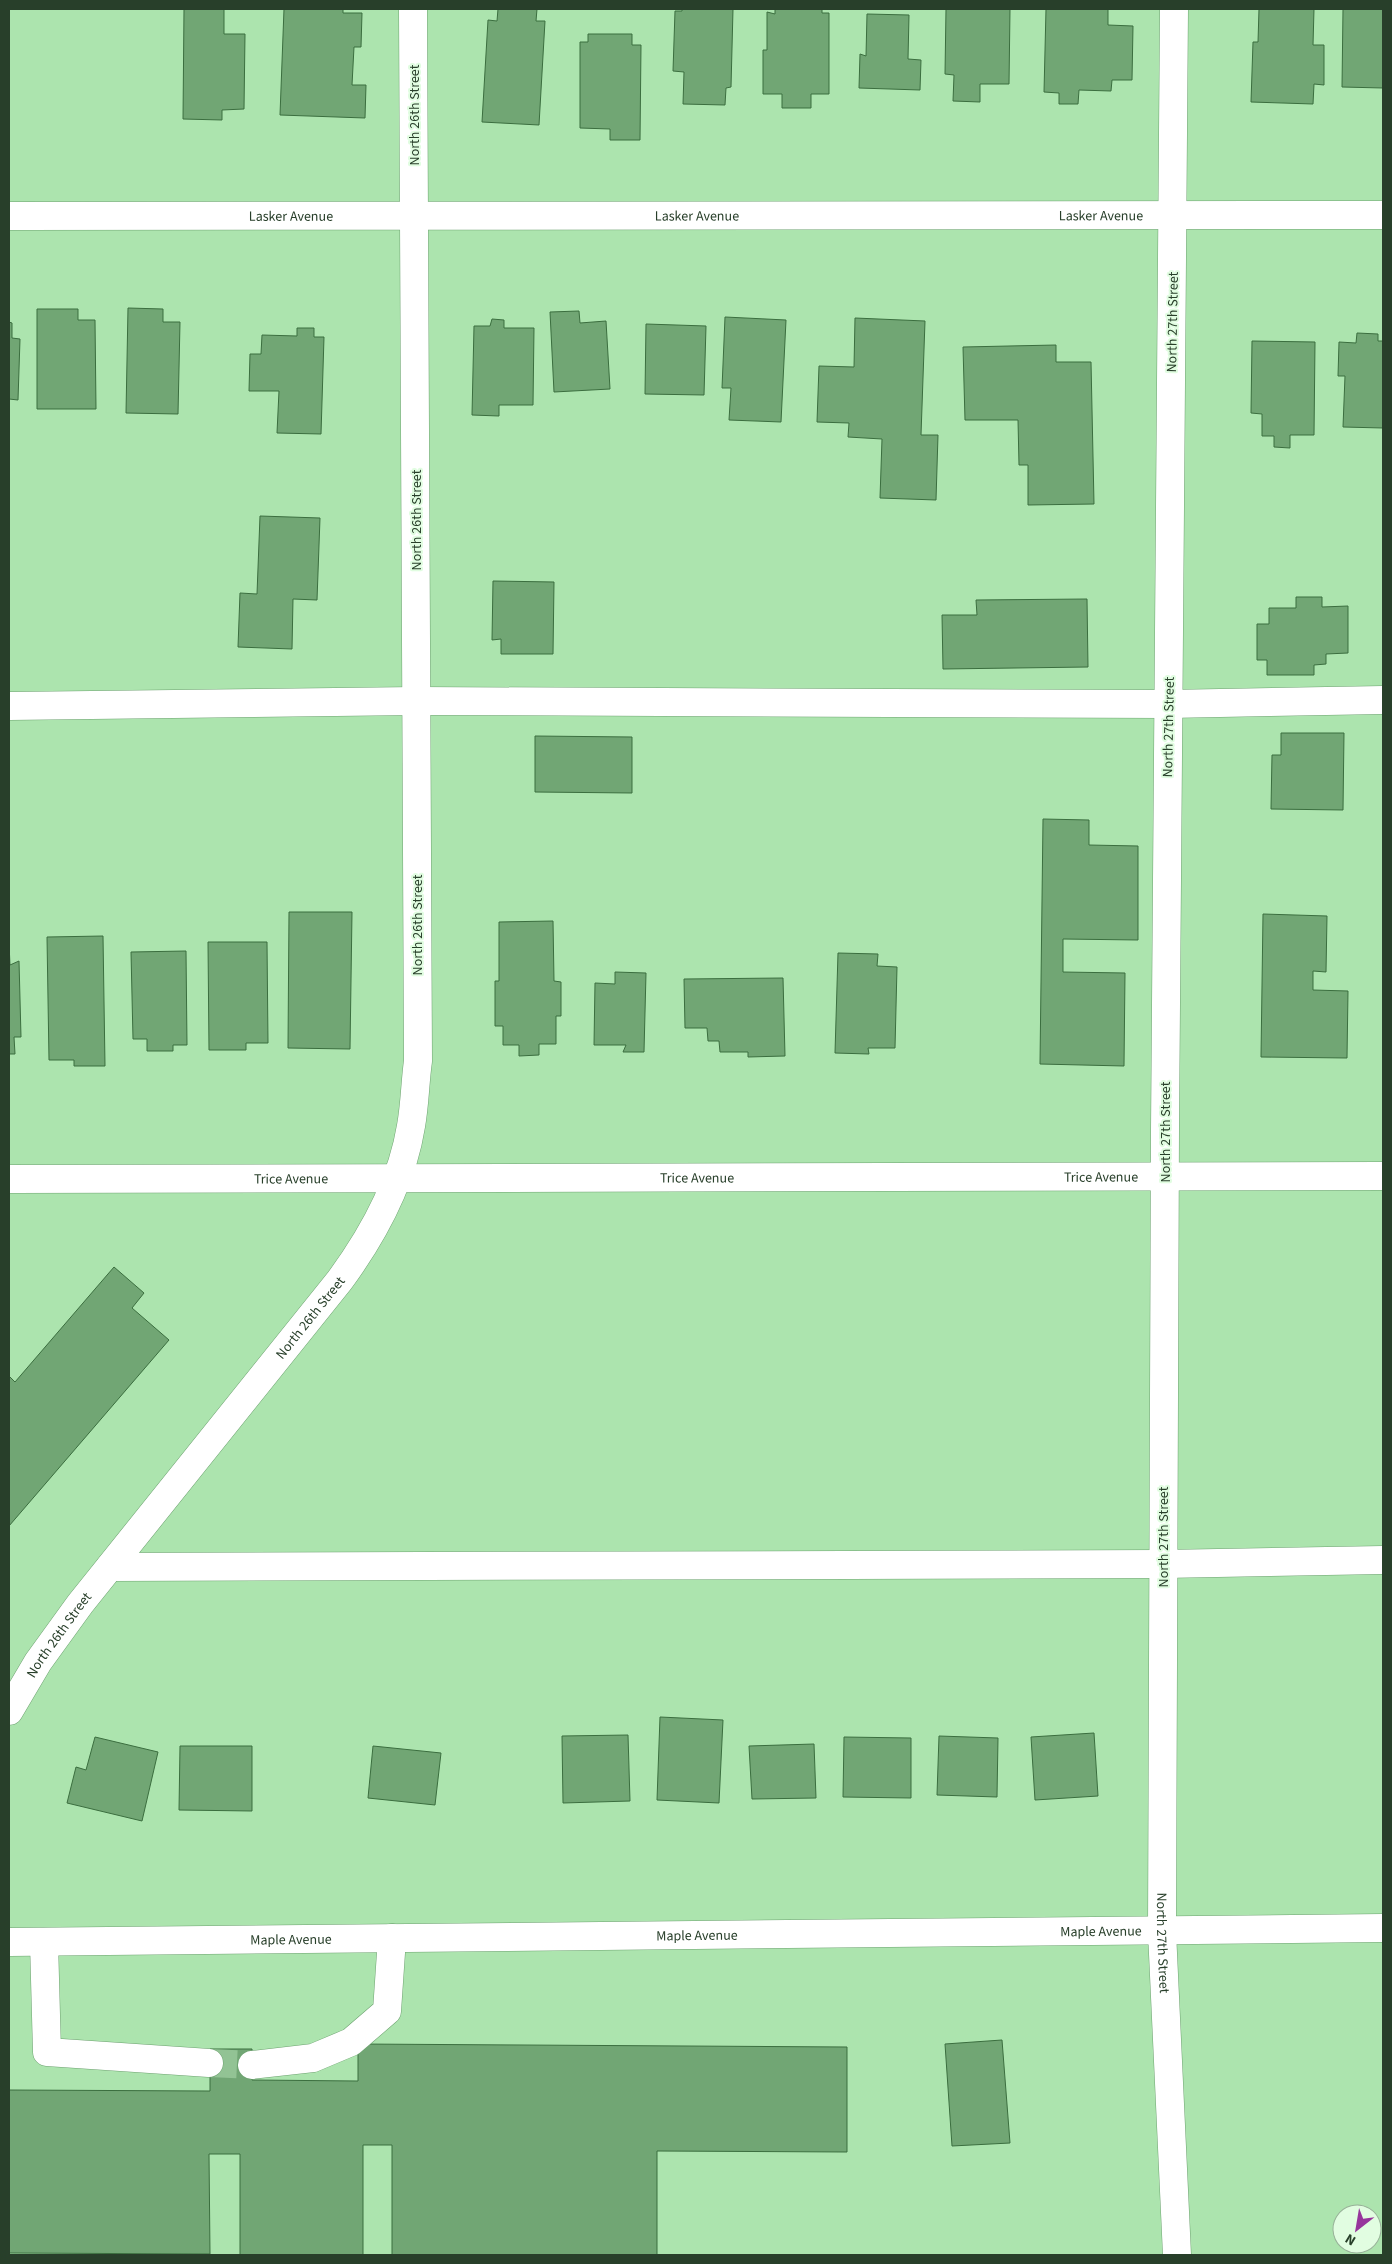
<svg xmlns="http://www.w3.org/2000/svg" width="1392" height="2264" font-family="'Source Sans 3',sans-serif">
  <rect width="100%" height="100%" fill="#ace4ae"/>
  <g fill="#71a674" stroke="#3b6e3f">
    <path d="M184,9H224V34H245L244,109L222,110V120L183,119Z"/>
    <path d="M284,9H343V13H362L361,47H354L352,85H366L365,118L280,115Z"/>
    <path d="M498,9H537L536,21H545L539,125L482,122L488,20L497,21Z"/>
    <path d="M682,9H733L731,87L726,88L725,105L683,104L684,72L673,71L675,11H682Z"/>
    <path d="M775,9H822V13H829V94H811V108H782V94H763V50H767V12L775,14Z"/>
    <path d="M946,9H1010L1009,84H980V102L953,101L954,75L945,74Z"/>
    <path d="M1046,9H1108V25L1133,26L1132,80H1112L1111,91L1079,90L1078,104H1059V93L1044,92Z"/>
    <path d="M1259,9H1314L1313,45H1324V85L1314,84L1313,104L1251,102L1253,42H1258Z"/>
    <path d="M1343,9H1383V88L1342,87Z"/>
    <path d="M867,14L909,15L908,59L921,60L920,90L859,88L860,54L866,56Z"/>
    <path d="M588,34H632V45H641L640,140H610V129L580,128V42H588Z"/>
    <path d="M128,308L163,309V322H180L178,414L126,413Z"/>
    <path d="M37,309H78V320H95L96,409H37Z"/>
    <path d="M579,311L580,323L606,321L610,389L554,392L550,312Z"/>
    <path d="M725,317L786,320L781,422L729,420L731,388H722Z"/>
    <path d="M855,318L925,321L921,435H938L936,500L880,498L882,439L848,437L849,423L817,422L819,366L854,367Z"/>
    <path d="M492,319L504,320V328H534L533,405H499V416L472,415L474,326H490Z"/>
    <path d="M9,322L12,323V338L20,339L18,400L9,399Z"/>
    <path d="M646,324L706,326L704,395L645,394Z"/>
    <path d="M297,328H314V337H324L321,434L277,433L279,391H249L250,354H261L262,335L297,336Z"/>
    <path d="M1357,333L1378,334V341H1383V428L1343,427L1345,376H1338L1339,342L1356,343Z"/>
    <path d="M1252,341L1315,342L1314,435H1290V448L1274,447V436H1262V414L1251,413Z"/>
    <path d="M1056,345V362H1091L1094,504L1028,505V465H1019L1018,420H965L963,347Z"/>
    <path d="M260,516L320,518L317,600L293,599L292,649L238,647L240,593L257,594Z"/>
    <path d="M493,581L554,582L553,654H501V639L492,640Z"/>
    <path d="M1296,597H1322V607L1348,606V653L1326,654V664L1314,665V675H1267V660H1257V624H1269V608H1296Z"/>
    <path d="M1087,599L1088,667L943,669L942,615H977L976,600Z"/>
    <path d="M1281,733H1344L1343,810L1271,809L1272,755H1281Z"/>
    <path d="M535,736L632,737V793L535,792Z"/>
    <path d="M1043,819L1089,820V845L1138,846V940L1063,939V972L1125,973L1124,1066L1040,1064Z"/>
    <path d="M289,912H352L350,1049L288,1048Z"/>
    <path d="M1263,914L1327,916L1326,972L1313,971V990L1348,991L1347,1058L1261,1057Z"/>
    <path d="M553,921L554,981L561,982V1016H556V1044H539V1055L519,1056V1045H503V1026H495V981H499V922Z"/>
    <path d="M103,936L105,1066H74V1060H49L47,937Z"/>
    <path d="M208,942H267L268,1043H246V1050H209Z"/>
    <path d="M9,944L10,965L19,961L21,1037H14L15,1054H9Z"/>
    <path d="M186,951L187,1045H173V1051H147V1039H133L131,952Z"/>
    <path d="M838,953L878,954L877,966L897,967L895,1048H868L869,1054L835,1053Z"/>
    <path d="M615,972L646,973L644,1052H623L626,1045H594L595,983L615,984Z"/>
    <path d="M783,978L785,1056L748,1057V1052H720L719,1041H708L707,1028H685L684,979Z"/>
    <path d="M114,1267L144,1293L132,1308L169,1340L9,1526V1376L15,1382Z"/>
    <path d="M660,1717L723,1720L719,1803L657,1800Z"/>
    <path d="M1094,1733L1098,1796L1035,1800L1031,1737Z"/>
    <path d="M628,1735L630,1801L563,1803L562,1736Z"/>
    <path d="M939,1736L998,1738L997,1797L937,1795Z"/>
    <path d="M95,1737L158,1752L142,1821L67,1803L76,1767L86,1770Z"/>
    <path d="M844,1737L911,1738V1798L843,1797Z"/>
    <path d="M814,1744L816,1798L752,1799L749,1746Z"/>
    <path d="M180,1746H252V1811L179,1810Z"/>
    <path d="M373,1746L441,1753L435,1805L368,1798Z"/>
    <path d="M1002,2040L1010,2143L952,2146L945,2044Z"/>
    <path d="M358,2044L847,2047V2152L657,2151V2255H392V2145H363V2255H240V2154H209L210,2254L9,2253V2090L210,2091V2049H252V2080L358,2081Z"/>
  </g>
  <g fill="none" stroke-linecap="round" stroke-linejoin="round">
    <path stroke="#92c394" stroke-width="28" stroke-dasharray="28 14" stroke-linecap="butt" d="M209,2063L252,2065"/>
    <defs>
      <g id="minor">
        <path id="s1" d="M1174,9L1165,1129L1162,1932L1177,2255"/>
        <path id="s2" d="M9,216L1383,215"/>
        <path d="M9,706L416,701L1168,704L1383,700"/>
        <path id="s3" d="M9,1179L1383,1176"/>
        <path d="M110,1567L1163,1564L1383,1560"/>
        <path id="s4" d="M9,1942L1383,1928"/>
        <path d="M44,1942L47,2052L209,2063"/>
        <path d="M252,2065L313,2058L351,2042L387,2011L392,1938"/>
      </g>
      <g id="major">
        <path id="s5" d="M9,1711L38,1662L80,1604L340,1280C373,1235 402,1182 411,1126C415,1104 415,1082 418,1061L413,9"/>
      </g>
    </defs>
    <use href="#minor" stroke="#6da270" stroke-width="29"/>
    <use href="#major" stroke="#6da270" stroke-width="29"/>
    <use href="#minor" stroke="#fff" stroke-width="28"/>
    <use href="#major" stroke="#fff" stroke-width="28"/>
  </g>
  <g text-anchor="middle" stroke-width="4" stroke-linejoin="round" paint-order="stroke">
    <g font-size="14" fill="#283f2a" stroke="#e1fde1">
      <text transform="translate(414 115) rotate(-90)" y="5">North 26th Street</text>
      <text dy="5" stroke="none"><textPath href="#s2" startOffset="282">Lasker Avenue</textPath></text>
      <text dy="5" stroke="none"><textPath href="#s2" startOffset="688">Lasker Avenue</textPath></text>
      <text dy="5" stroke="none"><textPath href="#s2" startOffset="1092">Lasker Avenue</textPath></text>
      <text transform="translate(1172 322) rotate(-89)" y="5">North 27th Street</text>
      <text transform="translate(416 520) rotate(-90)" y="5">North 26th Street</text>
      <text transform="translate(1168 727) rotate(-89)" y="5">North 27th Street</text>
      <text transform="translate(417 925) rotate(-90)" y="5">North 26th Street</text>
      <text transform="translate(1165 1132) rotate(-90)" y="5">North 27th Street</text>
      <text dy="5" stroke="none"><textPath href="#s3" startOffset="1092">Trice Avenue</textPath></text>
      <text dy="5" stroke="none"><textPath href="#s3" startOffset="688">Trice Avenue</textPath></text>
      <text dy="5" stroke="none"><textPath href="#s3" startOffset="282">Trice Avenue</textPath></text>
      <text dy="5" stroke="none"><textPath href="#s5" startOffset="496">North 26th Street</textPath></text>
      <text transform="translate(1163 1537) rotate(-90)" y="5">North 27th Street</text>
      <text dy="5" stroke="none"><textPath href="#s5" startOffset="91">North 26th Street</textPath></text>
      <text dy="5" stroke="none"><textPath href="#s4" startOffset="1092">Maple Avenue</textPath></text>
      <text dy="5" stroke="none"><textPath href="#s4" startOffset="688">Maple Avenue</textPath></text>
      <text dy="5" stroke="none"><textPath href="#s4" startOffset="282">Maple Avenue</textPath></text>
      <text dy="5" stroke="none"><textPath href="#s1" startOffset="1934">North 27th Street</textPath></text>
    </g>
  </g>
  <rect width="1392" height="2264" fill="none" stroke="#283f2a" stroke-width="20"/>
  <g transform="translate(1357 2229) rotate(211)"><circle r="24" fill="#e1fde1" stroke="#97b198"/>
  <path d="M0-4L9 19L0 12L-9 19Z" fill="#97359c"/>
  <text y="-8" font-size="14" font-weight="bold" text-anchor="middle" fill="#283f2a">N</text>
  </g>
</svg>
